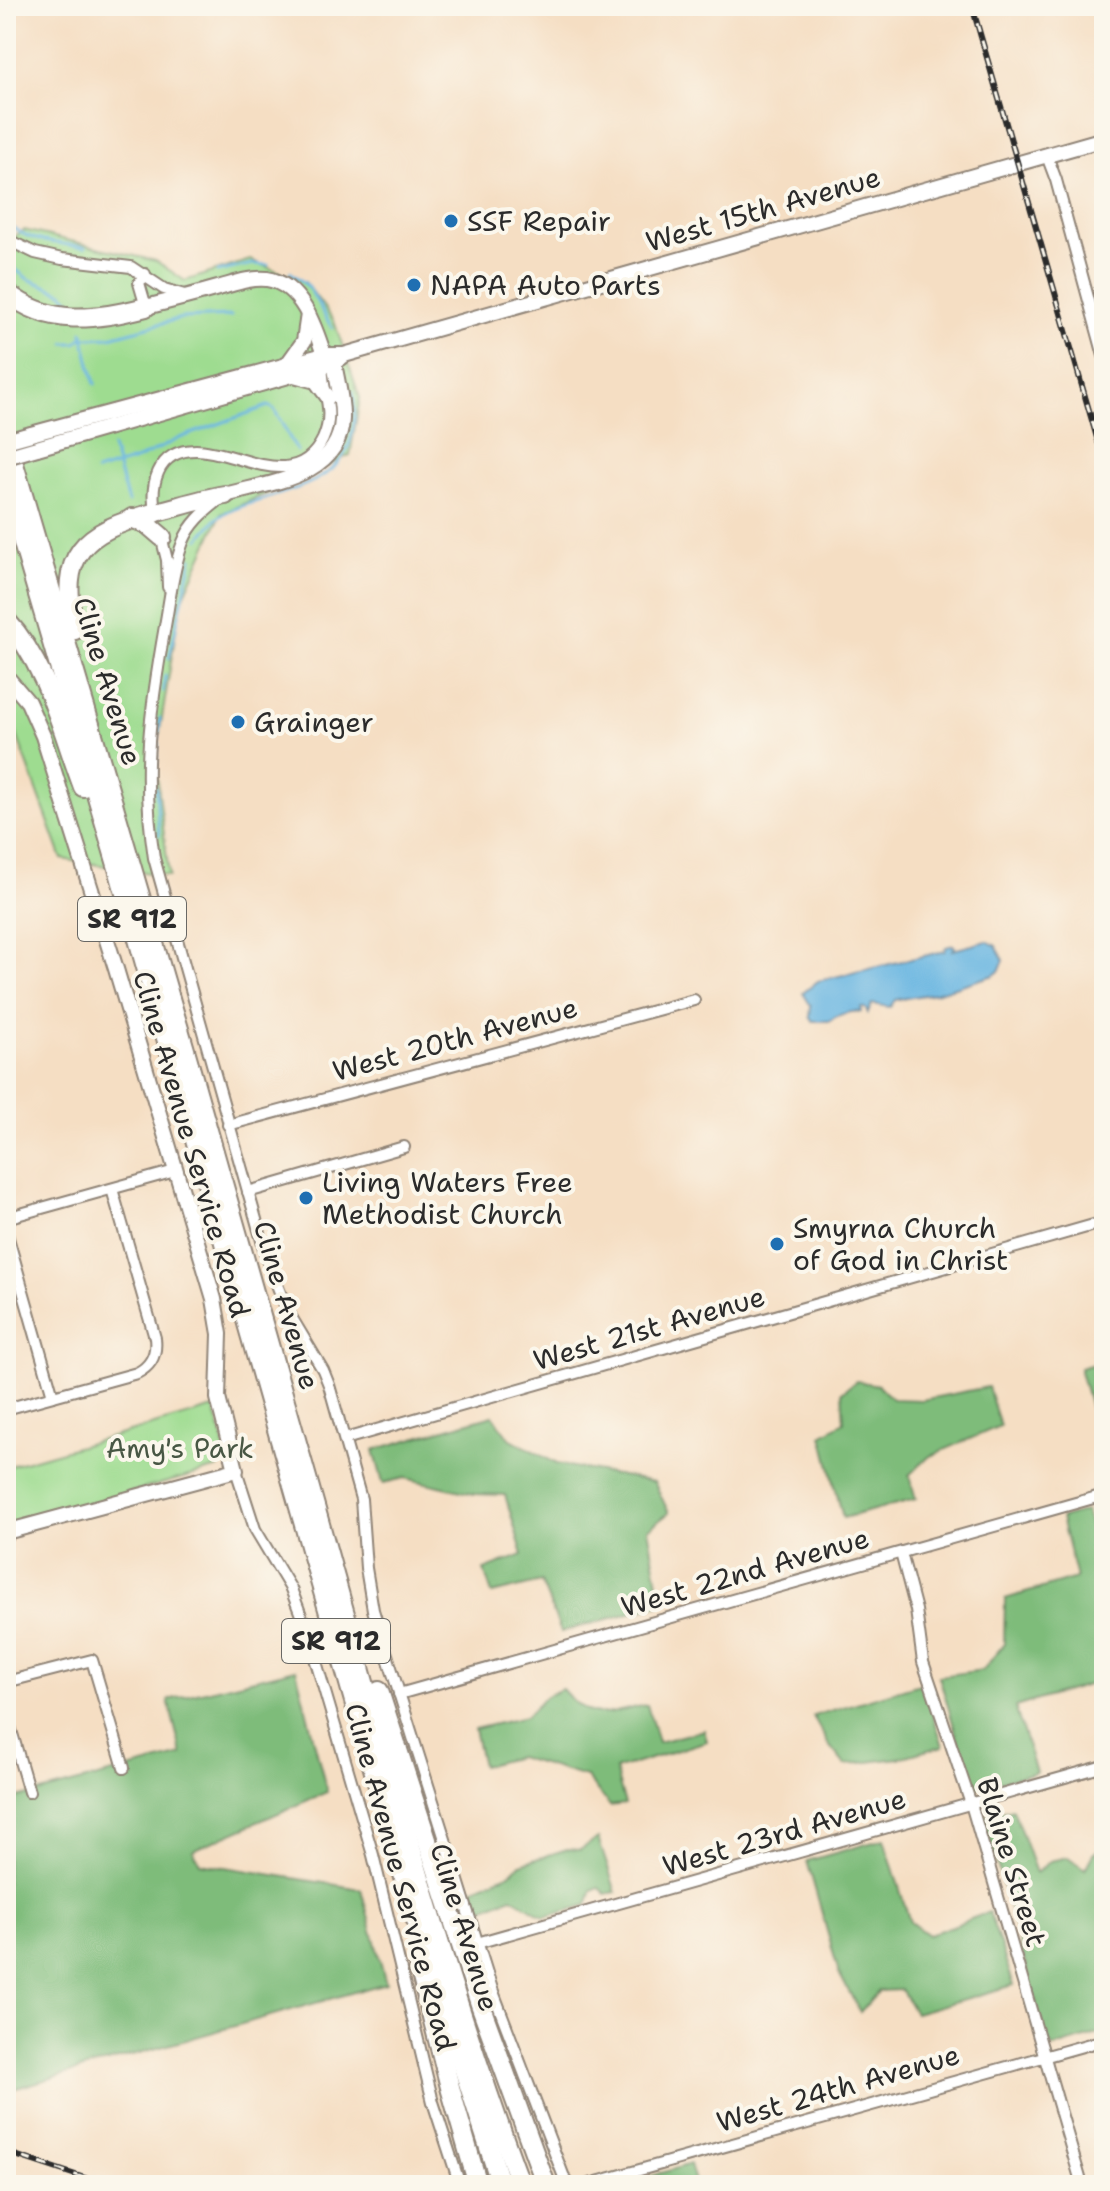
<svg xmlns="http://www.w3.org/2000/svg" width="1110" height="2191" font-family="'Shantell Sans',sans-serif">
  <rect width="100%" height="100%" fill="#fbf7ec"/>
  <filter id="ink" filterUnits="userSpaceOnUse"><feTurbulence type="fractalNoise" baseFrequency=".0125" numOctaves="2"/><feDisplacementMap in="SourceGraphic" scale="16" xChannelSelector="R" yChannelSelector="G"/><feConvolveMatrix kernelMatrix="1 2 1 2 8 2 1 2 1" color-interpolation-filters="sRGB"/></filter>
  <filter id="wash" filterUnits="userSpaceOnUse"><feTurbulence type="fractalNoise" baseFrequency=".006" numOctaves="4" result="noise"/><feDisplacementMap in="SourceGraphic" scale="32" xChannelSelector="R" yChannelSelector="G"/><feGaussianBlur stdDeviation="1.8" result="paint"/><feColorMatrix in="noise" values="0 0 0 0 0 0 0 0 0 0 0 0 0 0 0 0 0 1.4 0 .05"/><feComposite in="paint" operator="in"/></filter>
  <g filter="url(#wash)">
    <rect width="100%" height="100%" fill="#f5dec3"/>
    <g fill="#9edc90" stroke="#64845e" stroke-width="2">
      <path d="M24,230L156,261L185,281L250,260L305,282L334,321L360,398L350,455L221,514L180,605L155,761L169,876L62,859L6,705V242Z"/>
      <path d="M214,1408C218,1426 233,1453 218,1468L6,1527V1467Z"/>
    </g>
    <g fill="#7ebc7a" stroke="#547452" stroke-width="2">
      <path d="M1104,1361V1457L1080,1371V1368Z"/>
      <path d="M856,1381L878,1385L892,1399L922,1400L988,1387L1000,1426L930,1456L909,1475L916,1499L843,1518L822,1435L844,1422L842,1392Z"/>
      <path d="M493,1415L509,1438L557,1464L654,1482L669,1513L648,1529L662,1604L561,1632L541,1582L492,1594L484,1570L523,1555L505,1495L474,1494L405,1478L383,1483L374,1450Z"/>
      <path d="M1086,1511L1102,1570H1104V1680L1015,1707L1036,1772L975,1788L968,1774L939,1676L983,1670L1004,1644L1005,1599L1076,1578L1061,1518Z"/>
      <path d="M296,1669L327,1792L193,1850L200,1863L361,1889L386,1983L6,2091V1801L182,1755L168,1700Z"/>
      <path d="M923,1683L943,1746L899,1758L845,1765L828,1744L813,1716Z"/>
      <path d="M562,1689C594,1726 604,1713 647,1705L658,1742L704,1730L707,1741L615,1770L625,1804L610,1806L586,1777L518,1757L482,1766L474,1729L525,1717L546,1696Z"/>
      <path d="M1013,1809L1036,1873L1050,1861L1068,1857L1085,1869L1093,1854L1104,1845V2032L1053,2048L1046,2039L985,1821V1816Z"/>
      <path d="M598,1838L616,1892L606,1894L599,1887L592,1890L587,1905L545,1917L512,1897L478,1910L472,1889L508,1874L521,1864L567,1849L580,1850Z"/>
      <path d="M884,1839L910,1922L928,1935L989,1912L1014,1985L915,2013L901,1990L879,1991L860,2012L839,1973L807,1861Z"/>
      <path d="M690,2164L696,2185H641L639,2180Z"/>
    </g>
    <path fill="#68b5e1" stroke="#4a7086" stroke-width="2" d="M987,941L996,946L1004,960L999,971L994,975L935,993L895,1000L890,1007L872,1004L868,1013L865,1008H861V1012C853,1010 835,1015 830,1021H813L810,1017L811,1006L803,993L818,981L945,951L946,947L953,945L955,947L953,950Z"/>
    <g fill="none" stroke-linecap="round" stroke-linejoin="round">
      <g stroke="#68b5e1" stroke-width="3">
        <path d="M6,221C25,243 58,243 85,247"/>
        <path d="M6,262L28,279L63,293L74,304"/>
        <path d="M217,272L253,264L268,265"/>
        <path d="M290,272L308,286L332,328"/>
        <path d="M82,332L85,338L110,337L182,318L231,316"/>
        <path d="M65,343H76L83,336L95,384"/>
        <path d="M112,447L128,502"/>
        <path d="M96,472L138,459L180,438L268,406L274,409L297,451"/>
        <path d="M199,539L216,519L227,512C293,484 365,489 353,392"/>
        <path d="M169,658L192,558"/>
        <path d="M163,691L165,676"/>
        <path d="M156,769L160,718"/>
        <path d="M156,787L159,835"/>
      </g>
    </g>
  </g>
  <g filter="url(#ink)">
    <g fill="none" stroke-linecap="round" stroke-linejoin="round">
      <defs>
        <g id="street">
          <path d="M1047,156L1056,180L1104,356"/>
          <path d="M6,239L35,253L62,259L131,267L164,289L188,296"/>
          <path d="M145,274L139,283L146,307"/>
          <path d="M218,501C204,512 190,524 183,542C173,568 170,599 165,626C150,711 141,772 154,858L268,1262L287,1310L323,1370L329,1385L361,1499L366,1568L373,1610L492,1989L567,2185"/>
          <path d="M156,517C149,486 156,450 196,450C237,450 296,495 323,439C337,408 319,388 323,361"/>
          <path d="M160,532L167,560L168,587"/>
          <path d="M228,1125L694,1000"/>
          <path d="M248,1192L404,1147"/>
          <path d="M6,1218L175,1171"/>
          <path d="M6,1231L53,1396"/>
          <path d="M6,1409L137,1373C151,1366 157,1354 155,1338L112,1189"/>
          <path d="M345,1439L1104,1222"/>
          <path d="M236,1470L255,1529L291,1589L307,1631L373,1855L433,2102L460,2185"/>
          <path d="M901,1553L916,1610L923,1662L971,1804L1082,2185"/>
          <path d="M6,1682L92,1660L124,1768"/>
          <path d="M399,1694L1104,1495"/>
          <path d="M6,1713L29,1792"/>
          <path d="M477,1943L1104,1766"/>
          <path d="M586,2185L1104,2040"/>
        </g>
        <g id="secondary">
          <path d="M146,307C170,301 194,295 218,288C233,284 251,277 267,279C301,284 315,327 324,355"/>
          <path d="M286,366L304,341L308,314"/>
          <path d="M294,375L316,381L328,397"/>
          <path d="M31,434L324,355H344L1104,139"/>
          <path d="M37,448L334,363L342,357"/>
          <path d="M225,495C267,483 340,477 342,419C343,401 337,381 334,363L328,358"/>
          <path d="M6,676L28,702L43,736L116,969L214,1299L220,1334L218,1398L236,1470L6,1532"/>
        </g>
        <g id="highway">
          <path d="M6,292C49,327 96,320 146,307"/>
          <path d="M7,440C111,788 210,1136 309,1485C375,1719 436,1957 521,2185"/>
          <path d="M6,485L117,865L418,1927L501,2185"/>
          <path d="M132,518L148,525L162,537"/>
          <path d="M6,620C48,666 61,729 83,787"/>
          <path d="M75,630C57,554 83,532 153,513C177,507 201,499 225,495"/>
          <path d="M379,1691L480,2004L546,2185"/>
          <path d="M419,1966L451,2091L478,2185"/>
        </g>
      </defs>
      <use href="#street" stroke="#908477" stroke-width="14"/>
      <use href="#secondary" stroke="#908477" stroke-width="18"/>
      <use href="#highway" stroke="#908477" stroke-width="22"/>
      <use href="#street" stroke="#fff" stroke-width="10"/>
      <use href="#secondary" stroke="#fff" stroke-width="14"/>
      <use href="#highway" stroke="#fff" stroke-width="18"/>
      <defs>
        <g id="rail">
          <path d="M972,6L1104,462"/>
          <path d="M6,2152L106,2185"/>
        </g>
      </defs>
      <use href="#rail" stroke="#2b2b2b" stroke-width="6"/>
      <use href="#rail" stroke="#fbf7ec" stroke-width="3" stroke-dasharray="9" stroke-linecap="butt"/>
      <defs>
        <g id="secondary-bridge">
          <path d="M6,441L31,434"/>
          <path d="M6,457L37,448"/>
        </g>
      </defs>
      <use href="#secondary-bridge" stroke="#908477" stroke-width="18" stroke-linecap="butt"/>
      <use href="#secondary-bridge" stroke="#fff" stroke-width="14"/>
    </g>
  </g>
  <g fill="#1f6fb2" stroke="#fbf7ec" stroke-width="3">
    <circle cx="451" cy="221" r="8"/>
    <circle cx="414" cy="285" r="8"/>
    <circle cx="238" cy="722" r="8"/>
    <circle cx="306" cy="1198" r="8"/>
    <circle cx="777" cy="1244" r="8"/>
  </g>
  <g text-anchor="middle" stroke-width="8" stroke-linejoin="round" paint-order="stroke">
    <g fill="#fbf7ec" stroke="#696865" stroke-width="2">
      <rect x="78" y="897" width="108" height="44" rx="6"/>
      <rect x="282" y="1619" width="108" height="44" rx="6"/>
    </g>
    <g font-size="26" font-weight="bold" fill="#2b2b2b">
      <text x="132" y="928">SR 912</text>
      <text x="336" y="1650">SR 912</text>
    </g>
    <g font-size="28" fill="#2b2b2b" stroke="#fbf7ec">
      <text transform="translate(763 209) rotate(-16)" y="10">West 15th Avenue</text>
      <text transform="translate(108 681) rotate(73)" y="10">Cline Avenue</text>
      <text transform="translate(455 1039) rotate(-15)" y="10">West 20th Avenue</text>
      <text transform="translate(192 1144) rotate(74)" y="10">Cline Avenue Service Road</text>
      <text transform="translate(287 1305) rotate(74)" y="10">Cline Avenue</text>
      <text transform="translate(649 1328) rotate(-16)" y="10">West 21st Avenue</text>
      <text transform="translate(745 1572) rotate(-16)" y="10">West 22nd Avenue</text>
      <text transform="translate(784 1832) rotate(-16)" y="10">West 23rd Avenue</text>
      <text transform="translate(1012 1862) rotate(73)" y="10">Blaine Street</text>
      <text transform="translate(401 1877) rotate(75)" y="10">Cline Avenue Service Road</text>
      <text transform="translate(465 1927) rotate(73)" y="10">Cline Avenue</text>
      <text transform="translate(838 2088) rotate(-16)" y="10">West 24th Avenue</text>
    </g>
    <g font-size="28" fill="#2b2b2b" stroke="#fbf7ec" text-anchor="start">
      <text x="467" y="231">SSF Repair</text>
      <text x="430" y="295">NAPA Auto Parts</text>
      <text x="254" y="732">Grainger</text>
      <text x="322" y="1192">Living Waters Free<tspan x="322" dy="32">Methodist Church</tspan></text>
      <text x="793" y="1238">Smyrna Church<tspan x="793" dy="32">of God in Christ</tspan></text>
    </g>
    <g font-size="28" fill="#485744" stroke="#fbf7ec">
      <text x="180" y="1458">Amy's Park</text>
    </g>
  </g>
  <rect width="1110" height="2191" fill="none" stroke="#fbf7ec" stroke-width="32"/>
</svg>
